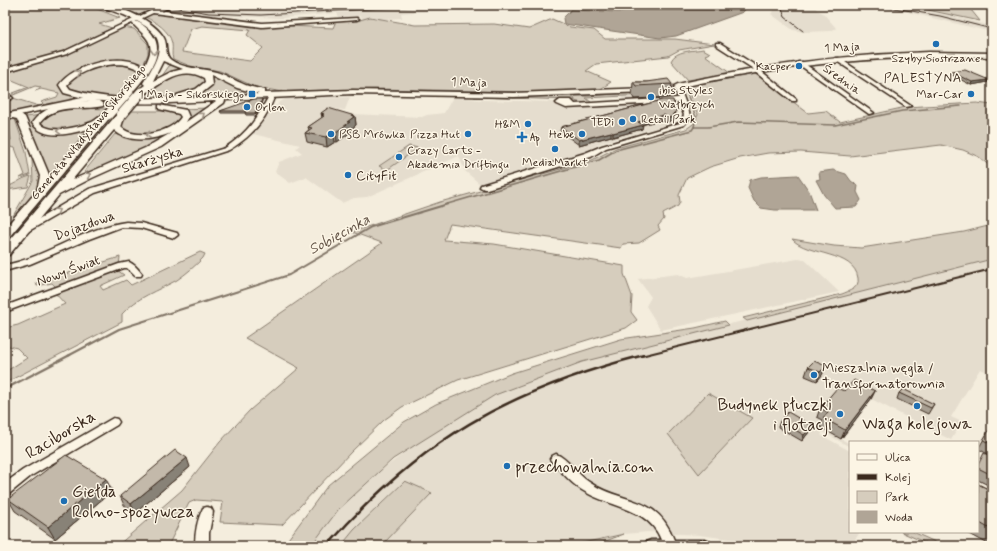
<svg xmlns="http://www.w3.org/2000/svg" width="997" height="551" font-family="Mynerve,sans-serif">
  <rect width="100%" height="100%" fill="#f4eddd"/>
  <filter id="ink" filterUnits="userSpaceOnUse"><feTurbulence type="fractalNoise" baseFrequency=".025" numOctaves="2"/><feDisplacementMap in="SourceGraphic" scale="8" xChannelSelector="R" yChannelSelector="G"/><feConvolveMatrix kernelMatrix="1 2 1 2 8 2 1 2 1" color-interpolation-filters="sRGB"/></filter>
  <g filter="url(#ink)">
    <g fill="#e5ddce">
      <path d="M173,5H510L401,13L402,18L369,20H362L361,16L339,18L337,13L282,18L224,16L219,19L158,10Z"/>
      <path d="M779,5H814L817,10L823,13L836,28L831,31L804,32L793,30L771,14Z"/>
      <path d="M858,5H890L944,14L992,26V32L907,12Z"/>
      <path d="M668,91L673,98L679,117L671,124L601,143L577,155L481,185L465,171L459,156L367,197L354,198L342,203L306,177L290,183L275,172L279,162L302,153L296,148L300,145L253,134L271,106H277L279,102L288,98L350,97L345,110L332,109L327,113L422,117L427,115L444,113L453,97L482,100L555,102L567,100L589,103L624,101L621,96Z"/>
      <path d="M992,254V375L980,369L951,417L962,422L951,440L850,388L817,417L825,421L820,427L850,444V447L823,432L821,435L850,451V532H860L851,546H782L699,535L648,532L624,534L569,546H386L385,543L405,481L354,530L341,546H303L338,503L466,406L594,357L751,319Z"/>
      <path d="M798,259L805,260L839,292L661,330L646,306L651,297L638,279L678,274L687,278Z"/>
    </g>
    <g fill="#d6cdbd" stroke="#887c6e" fill-rule="evenodd">
      <path d="M8,5H87L120,18L99,24L112,28L57,54L5,68V6Z"/>
      <path d="M112,5H145L149,7L148,11L139,15Z"/>
      <path d="M904,5H967L980,21Z"/>
      <path d="M158,10L267,25L333,28L336,21L360,20L370,17L415,25L494,24L529,29L552,19L570,27L594,30L605,39H675L714,44L679,50L668,56L596,64L586,71L611,82L599,90L530,92L375,89L283,92L255,87L220,71L190,66L173,59C171,54 173,49 172,43C169,30 156,22 145,17ZM202,26L250,30L247,35L263,48L250,61L182,52L191,29Z"/>
      <path d="M124,27L134,29L148,44V54L143,65L126,62L84,69L60,86L91,98L5,115V101L13,98L42,107L44,105L41,102L57,97L59,93L41,89L35,91L41,87L35,86L11,96L13,93L29,87L5,77V71L60,57Z"/>
      <path d="M703,49L710,53L705,55L730,73L688,80L671,61C675,50 694,51 703,49Z"/>
      <path d="M124,63L139,69V71L116,98L88,95L70,90L66,84C85,69 100,65 124,63Z"/>
      <path d="M172,65L209,73L259,93L173,100L211,84L212,80L208,75L173,73L162,76L169,66Z"/>
      <path d="M183,73L202,75L207,80C194,99 164,98 143,99C158,79 160,80 183,73Z"/>
      <path d="M756,74L808,113L826,111L840,122L906,107L977,103L992,105V168L979,157L963,150L941,145L850,156L801,152L768,153L740,158L710,167L687,178L679,195L680,202L678,206L663,214L664,219L658,226L660,230L639,243L623,244L621,248L450,224L444,240L494,244L624,266V274L632,296L631,312L637,320L626,328L458,380L402,407L384,420L351,452L282,525L220,522L223,502L196,500L189,503L170,542L164,546H117L182,490L220,442L250,410L299,368L245,338L382,243L352,232L440,202L590,161L616,148L686,129L692,125L698,115L687,89L694,85Z"/>
      <path d="M641,92L644,95L586,98L592,103C585,103 578,103 573,100H575L574,98H572V100L474,97L589,96Z"/>
      <path d="M80,108L107,109C91,129 66,132 43,127L39,122C50,111 66,109 80,108Z"/>
      <path d="M208,108L176,132L131,156L86,174L84,172L115,134C141,141 161,132 185,123L188,116L181,109Z"/>
      <path d="M132,111H177L183,117L180,123C162,131 143,140 124,129L122,124Z"/>
      <path d="M41,115L34,125L40,130L46,132L91,127L52,172H48L26,117Z"/>
      <path d="M5,119H15L26,152L30,175L20,178L25,175L15,148L5,146V143L11,140L9,125H5Z"/>
      <path d="M18,119L40,176L39,185L35,191L5,230L33,181L32,160Z"/>
      <path d="M409,146L418,148L387,170L379,166Z"/>
      <path d="M31,176L28,187L5,190V187C16,185 20,178 31,176Z"/>
      <path d="M992,225V259L747,321L743,318L842,294C849,291 860,288 858,278C854,251 807,256 792,239L834,246L861,248L964,232Z"/>
      <path d="M200,252L205,254L203,258C195,266 186,274 177,280C157,291 137,297 122,314V322L5,383V372L27,358L17,348L5,345V328L18,325L65,304L54,292L117,270L124,275L100,286L103,290L126,280L131,285Z"/>
      <path d="M120,257L119,266L56,287L52,283L37,286L36,283Z"/>
      <path d="M725,321L729,325L582,362L495,395L393,459L338,510L311,546H283L328,485L404,422L436,404L512,373L621,339L695,328Z"/>
      <path d="M708,393L752,418L699,474L668,434Z"/>
      <path d="M405,481L432,493L385,542L386,546H341L354,530Z"/>
      <path d="M901,532H913L944,546H933Z"/>
      <path d="M624,534L593,546H569Z"/>
    </g>
    <g fill="#b0a596" stroke="#817466">
      <path d="M657,5L671,7L696,5H743L747,7L743,12L676,36L660,38L564,24L563,18L571,10L620,12L629,9H639Z"/>
      <path d="M833,170L846,174L851,181L858,186L857,192L861,200L856,207L835,208L824,195L816,180L820,179L819,172Z"/>
      <path d="M798,175L809,191L816,210H775L761,208L754,201L748,188L750,180L761,177Z"/>
    </g>
    <g fill="none" stroke-linecap="round" stroke-linejoin="round">
      <path stroke="#817466" stroke-width="1" d="M684,87L685,90"/>
      <g stroke="#817466" stroke-width="1.5">
        <path d="M685,89L696,117L694,127"/>
        <path d="M694,127H708L738,122L835,125L902,111L961,106"/>
        <path d="M444,205L599,160L616,150L692,130L694,127"/>
      </g>
      <path stroke="#817466" stroke-width="2" d="M68,356L119,329L289,275L371,227L448,204"/>
      <path stroke="#817466" stroke-width="2.5" d="M5,389L70,355"/>
      <defs>
        <g id="minor">
          <path d="M980,5L992,6V9L980,6Z"/>
          <path d="M159,7L161,8L158,10L262,23L357,18L359,19L357,20L262,27L153,13L67,54L5,72V68L63,52Z"/>
          <path d="M716,43H720L761,69V71L796,99V101H792L755,72V70L716,45Z"/>
          <path d="M835,58H839L911,106L906,107L835,60Z"/>
          <path d="M798,62H802L874,113L869,114L798,64Z"/>
          <path d="M677,86L680,88L690,115L689,119L684,125L606,148L591,157L487,189H484L480,187L481,185L585,153L602,146L680,123L684,115L679,102L566,108L557,104L556,103L560,100H571L575,104L678,98L674,88Z"/>
          <path d="M270,94L275,95C267,119 251,137 229,150L95,193L27,232H21L20,230L89,189L225,148C249,132 257,118 270,94Z"/>
          <path d="M10,96L13,98L5,102V98Z"/>
          <path d="M104,97L107,99L106,100L82,102L5,118V114L82,98Z"/>
          <path d="M126,222L141,223L177,233L178,235L174,238L141,228L121,227L89,239L30,264L5,271V265C47,257 83,228 126,222Z"/>
          <path d="M129,262C134,264 139,270 142,274L141,276H135L127,268H124L5,312V306L119,264Z"/>
          <path d="M113,418L117,419L119,422L117,425L31,476L9,494L5,495V483L23,470Z"/>
          <path d="M556,454C567,458 578,475 589,482C622,505 657,493 674,540H705L710,542L712,546H644L646,542L651,540H661C649,508 613,508 587,493C573,486 563,473 552,462L550,459L552,456Z"/>
          <path d="M207,507L211,508L213,512L209,533V546H195C195,533 197,520 203,508Z"/>
        </g>
        <g id="major">
          <path d="M101,5C120,5 155,21 164,38C168,45 164,55 171,60C183,69 202,68 216,72C225,74 233,80 241,83C249,87 257,88 265,90V93L353,90L514,93L647,88L651,90L647,92L514,97L353,94L225,100L224,103L161,147L92,178L59,195L9,255L5,256V246L118,113H124L125,115L121,127C134,141 171,133 181,117L179,114L159,109V105L186,110L189,117L186,122L216,101C166,103 113,108 64,93L59,85C74,64 123,51 144,67C158,42 147,39 132,23L135,21C142,23 148,29 152,34C167,55 145,77 132,93L125,91L139,74V70C120,57 81,68 67,85L70,89C104,100 141,99 176,97L177,95L196,89L205,82L204,78C174,61 152,97 138,94V90L145,85L143,83C167,46 166,33 124,15C116,12 107,10 101,5ZM163,61L183,69L171,72L153,81ZM211,75L237,88L259,94L189,97L202,93L212,85ZM114,130C127,144 154,140 171,133L145,148L72,180Z"/>
          <path d="M929,52L992,53V57C886,55 781,64 678,88L674,86L678,84C761,65 844,55 929,52Z"/>
          <path d="M100,101L104,104L103,106C82,111 55,102 40,123C50,135 79,127 92,122C98,119 104,111 111,113L112,115L9,237L5,238V228L37,191L40,176L17,119L8,117V113L21,114L25,117L50,177L92,128C73,133 45,142 32,123C46,102 76,101 100,101Z"/>
        </g>
      </defs>
      <use href="#minor" stroke="#3b2a1e" stroke-width="3"/>
      <use href="#major" stroke="#3b2a1e" stroke-width="3"/>
      <use href="#minor" fill="#fcf5e5" fill-rule="evenodd"/>
      <use href="#major" fill="#fcf5e5" fill-rule="evenodd"/>
      <g stroke="#3b2a1e" stroke-width="1">
        <path d="M161,5L209,13L261,15L438,5"/>
        <path d="M781,5L785,17L803,31"/>
        <path d="M877,5L940,16L992,29"/>
      </g>
      <path stroke="#3b2a1e" stroke-width="2" d="M641,356L992,269"/>
      <path stroke="#3b2a1e" stroke-width="2.5" d="M327,546C420,440 508,390 644,355"/>
      <defs>
        <path id="minor-bridge" d="M161,8L168,5"/>
        <g id="major-bridge">
          <path d="M108,115L129,91"/>
          <path d="M121,115L141,92"/>
        </g>
      </defs>
      <use href="#minor-bridge" stroke="#3b2a1e" stroke-width="8" stroke-linecap="butt"/>
      <use href="#major-bridge" stroke="#3b2a1e" stroke-width="12" stroke-linecap="butt"/>
      <use href="#minor-bridge" stroke="#fcf5e5" stroke-width="5.5"/>
      <use href="#major-bridge" stroke="#fcf5e5" stroke-width="9"/>
    </g>
    <g fill="#a89f92" stroke="#3b2a1e">
      <path d="M951,72L988,82L971,85L950,74Z"/>
      <path d="M633,82H646L672,84L670,97L634,99L632,95Z"/>
      <path d="M262,99V101L259,110L255,115H246L245,113H221L220,111Z"/>
      <path d="M662,100L675,116L670,121L668,122L663,119L642,125V129L613,137L611,136L579,145L560,131L561,127Z"/>
      <path d="M321,113L355,116L356,125L351,129V132L337,142H335L327,147L307,142L305,133L309,130L308,127L322,118Z"/>
      <path d="M826,366L822,375L817,381L805,376L808,367Z"/>
      <path d="M844,391H875L871,399L841,439L820,427L823,420L817,417L820,408Z"/>
      <path d="M899,393L934,404L928,414L897,399Z"/>
      <path d="M780,421L812,426L809,432L802,441L778,427Z"/>
      <path d="M991,427H992V456L978,449Z"/>
      <path d="M992,457V487L978,480V464Z"/>
      <path d="M190,467L135,513L124,505L120,496Z"/>
      <path d="M978,484L992,491V543L990,545L966,532H978Z"/>
      <path d="M112,491L55,539L15,511L8,499Z"/>
    </g>
    <g fill="#888277" stroke="#3b2a1e">
      <path d="M989,80L988,82L971,85L972,82Z"/>
      <path d="M262,99V101L259,110L255,115V113Z"/>
      <path d="M676,112L675,116L670,121L668,122L669,118Z"/>
      <path d="M664,115L663,119L637,126L638,122Z"/>
      <path d="M355,116L356,125L351,129V132L337,142L336,132L347,122Z"/>
      <path d="M643,125L642,129L613,137V133Z"/>
      <path d="M333,132L335,142L327,147L326,137Z"/>
      <path d="M611,132V136L579,145V140Z"/>
      <path d="M826,366L822,375L817,381L820,372Z"/>
      <path d="M875,391L871,399L841,439L845,430Z"/>
      <path d="M812,426L809,432L802,441L804,435Z"/>
      <path d="M187,458L190,467L135,513L131,504Z"/>
      <path d="M106,479L112,491L55,539L48,527Z"/>
    </g>
    <g fill="#c3b9aa" stroke="#3b2a1e">
      <path d="M965,70L989,80L972,82L951,72Z"/>
      <path d="M668,79L672,84L636,86L633,82H646Z"/>
      <path d="M254,99H262L259,108L255,113H245L246,111H220Z"/>
      <path d="M662,100H673L676,112L671,117L669,118L664,115L638,122L643,125L613,133L611,132L579,140L561,127Z"/>
      <path d="M328,108L355,116L347,122H350L336,132H333L326,137L305,133L312,128L308,127L324,116L321,115L324,114L321,113Z"/>
      <path d="M814,361L826,366L820,372L808,367Z"/>
      <path d="M854,380L875,391L845,430L823,418L828,412L820,408L837,388L844,391Z"/>
      <path d="M903,389L934,404L931,408L899,393Z"/>
      <path d="M788,412L812,426L804,435L780,421Z"/>
      <path d="M991,427H992V444L983,440Z"/>
      <path d="M175,450L187,458L131,504L120,496Z"/>
      <path d="M984,453L992,457V475L978,468V465Z"/>
      <path d="M66,455L106,479L48,527L8,499Z"/>
      <path d="M978,484L992,491V530L978,522Z"/>
    </g>
    <defs><path id="oneway-chevron" d="M-2-3.5L2.5 0L-2 3.5" fill="none" stroke-width="1.6" stroke-linecap="round" stroke-linejoin="round"/></defs>
    <g stroke="#9c9082">
      <use href="#oneway-chevron" transform="translate(154 52) rotate(93)"/>
      <use href="#oneway-chevron" transform="translate(78 73) rotate(-26)"/>
      <use href="#oneway-chevron" transform="translate(202 115) rotate(-37)"/>
      <use href="#oneway-chevron" transform="translate(59 131) rotate(179)"/>
      <use href="#oneway-chevron" transform="translate(148 135) rotate(174)"/>
      <use href="#oneway-chevron" transform="translate(88 175) rotate(-23)"/>
      <use href="#oneway-chevron" transform="translate(57 211) rotate(-30)"/>
    </g>
  </g>
  <g fill="#1f6fb2" stroke="#fcf5e5" stroke-width="1.5">
    <circle cx="936" cy="44" r="4"/>
    <circle cx="799" cy="66" r="4"/>
    <rect x="248" y="90" width="8" height="8" rx="2"/>
    <circle cx="971" cy="94" r="4"/>
    <circle cx="651" cy="97" r="4"/>
    <circle cx="247" cy="107" r="4"/>
    <circle cx="633" cy="119" r="4"/>
    <circle cx="622" cy="122" r="4"/>
    <circle cx="528" cy="124" r="4"/>
    <circle cx="331" cy="134" r="4"/>
    <circle cx="468" cy="134" r="4"/>
    <circle cx="582" cy="134" r="4"/>
    <path d="M520 131h4v4h4v4h-4v4h-4v-4h-4v-4h4z"/>
    <circle cx="555" cy="149" r="4"/>
    <circle cx="399" cy="157" r="4"/>
    <circle cx="348" cy="175" r="4"/>
    <circle cx="814" cy="375" r="4"/>
    <circle cx="917" cy="406" r="4"/>
    <circle cx="840" cy="414" r="4"/>
    <circle cx="507" cy="466" r="4"/>
    <circle cx="64" cy="501" r="4"/>
  </g>
  <g text-anchor="middle" stroke-width="3" stroke-linejoin="round" paint-order="stroke">
    <g font-size="12" fill="#3b2a1e" stroke="#fcf5e5">
      <text transform="translate(842 47) rotate(-4)" y="4">1 Maja</text>
      <text transform="translate(842 79) rotate(35)" y="4">Średnia</text>
      <text transform="translate(469 82) rotate(2)" y="4">1 Maja</text>
      <text transform="translate(88 132) rotate(-50)" y="4">Generała Władysława Sikorskiego</text>
    </g>
    <g font-size="12" fill="#3b2a1e" stroke="#fcf5e5" text-anchor="end">
      <text x="936" y="62" text-anchor="middle">Szyby Siostrzane</text>
      <text x="791" y="70">Kacper</text>
      <text x="659" y="94" text-anchor="start">ibis Styles<tspan x="659" dy="14">Wałbrzych</tspan></text>
      <text x="244" y="98">1 Maja - Sikorskiego</text>
      <text x="963" y="98">Mar-Car</text>
      <text x="255" y="111" text-anchor="start">Orlen</text>
      <text x="641" y="123" text-anchor="start">Retail Park</text>
      <text x="614" y="126">TEDi</text>
      <text x="520" y="128">H&amp;M</text>
      <text x="339" y="138" text-anchor="start">PSB Mrówka</text>
      <text x="460" y="138">Pizza Hut</text>
      <text x="574" y="138">Hebe</text>
      <text x="530" y="141" text-anchor="start">Ap</text>
      <text x="407" y="154" text-anchor="start">Crazy Carts -<tspan x="407" dy="14">Akademia Driftingu</tspan></text>
      <text x="555" y="166" text-anchor="middle">MediaMarkt</text>
    </g>
    <g font-size="13" letter-spacing="1" fill="#3b2a1e" stroke="#fcf5e5">
      <text x="923" y="82">PALESTYNA</text>
    </g>
    <g font-size="14" fill="#3b2a1e" stroke="#fcf5e5">
      <text transform="translate(152 159) rotate(-17)" y="5">Skarżyska</text>
      <text transform="translate(84 225) rotate(-20)" y="5">Dojazdowa</text>
      <text transform="translate(68 270) rotate(-20)" y="5">Nowy Świat</text>
    </g>
    <g font-size="14" fill="#3b2a1e" stroke="#fcf5e5" text-anchor="start">
      <text x="356" y="180">CityFit</text>
      <text x="822" y="372">Mieszalnia węgla /<tspan x="822" dy="16">Transformatorownia</tspan></text>
    </g>
    <g font-size="15" font-style="italic" fill="#645548" stroke="#fcf5e5">
      <text transform="translate(339 234) rotate(-29)" y="5">Sobięcinka</text>
    </g>
    <g font-size="17" fill="#3b2a1e" stroke="#fcf5e5" text-anchor="start">
      <text x="832" y="410" text-anchor="end">Budynek płuczki<tspan x="832" dy="20">i flotacji</tspan></text>
      <text x="917" y="429" text-anchor="middle">Waga kolejowa</text>
      <text x="515" y="472">przechowalnia.com</text>
      <text x="72" y="497">Giełda<tspan x="72" dy="20">Rolno-spożywcza</tspan></text>
    </g>
    <g font-size="17" fill="#3b2a1e" stroke="#fcf5e5">
      <text transform="translate(60 434) rotate(-31)" y="6">Raciborska</text>
    </g>
  </g>
  <rect width="997" height="551" fill="none" stroke="#fcf5e5" stroke-width="20"/>
  <rect x="10" y="10" width="977" height="531" fill="none" stroke="#3b2a1e" stroke-width="1.5" filter="url(#ink)"/>
  <rect x="849" y="441" width="130" height="92" fill="#fcf5e5" stroke="#afa495"/>
  <rect x="857" y="454" width="20" height="6" fill="#fcf5e5" stroke="#afa495"/>
  <text x="885" y="461" font-size="12" fill="#3b2a1e">Ulica</text>
  <rect x="857" y="474" width="20" height="6" fill="#3b2a1e" stroke="#afa495"/>
  <text x="885" y="481" font-size="12" fill="#3b2a1e">Kolej</text>
  <rect x="857" y="491" width="20" height="12" fill="#d6cdbd" stroke="#afa495"/>
  <text x="885" y="501" font-size="12" fill="#3b2a1e">Park</text>
  <rect x="857" y="511" width="20" height="12" fill="#b0a596" stroke="#afa495"/>
  <text x="885" y="521" font-size="12" fill="#3b2a1e">Woda</text>
</svg>
